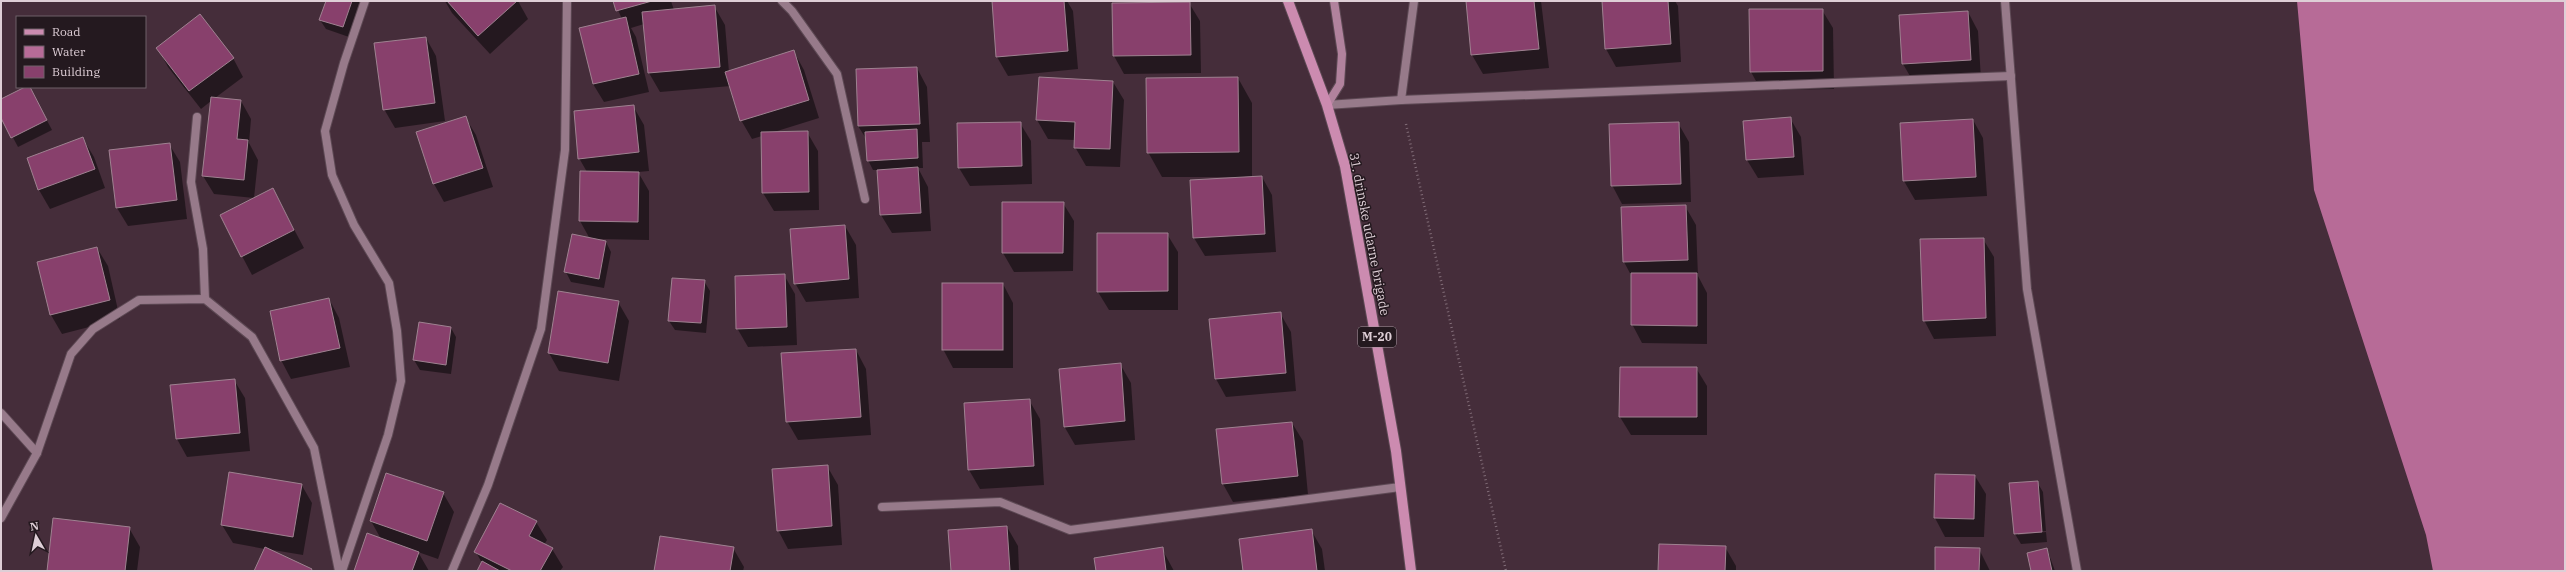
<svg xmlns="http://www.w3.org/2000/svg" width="2566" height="572" font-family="'IBM Plex Serif',serif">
  <rect width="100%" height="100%" fill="#452d3a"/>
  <path fill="#b76b97" d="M2297,1H2565V571H2433L2426,535L2314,190Z"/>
  <g fill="#0007">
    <path d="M327,1H361L349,37L326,29L320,20Z"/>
    <path d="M445,1H518L528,19L490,54L452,13Z"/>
    <path d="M614,1H671L674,10L714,6L725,25L729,72L794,52L804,70L819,118L774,132H807L818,151L819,210L774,211L763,193L762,136L752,139L741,120L731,86L660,92L649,73L644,24L631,28L636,37L649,92L604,102L593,84L622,19Z"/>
    <path d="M993,1H1067L1073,11L1078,69L1008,76L997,57Z"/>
    <path d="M1467,1H1541L1549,68L1483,74L1472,55Z"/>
    <path d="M1603,1H1675L1678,6L1681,62L1616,67L1606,49Z"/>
    <path d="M1189,3L1200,21L1201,73L1124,74L1114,56Z"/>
    <path d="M1822,10L1833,28L1834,89L1761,90L1751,72Z"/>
    <path d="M1968,12L1978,31L1981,79L1914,83L1903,64L1900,16Z"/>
    <path d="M426,38L436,56L445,121L395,128L384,109Z"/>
    <path d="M158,48L233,58L243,77L215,98L241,101L251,119L249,143L258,160L254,198L214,194L203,176L211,101L201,109L168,67Z"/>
    <path d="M917,68L927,87L930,142H922L923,168H918L928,187L931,231L892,233L881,215L878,170H873L868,160L867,140L858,126Z"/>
    <path d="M1040,78L1113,82L1124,100L1120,167L1086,166L1075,147V140L1048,139L1037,120Z"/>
    <path d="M1238,78L1252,103V177H1262L1272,195L1276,252L1205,256L1194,238L1236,177H1162L1148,152Z"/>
    <path d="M27,87L34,96L52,130L18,147L1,115V100Z"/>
    <path d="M633,106L644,125L649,171L638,172L649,191V240L599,239L606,242L611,252L604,288L571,282L566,272L590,239L580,221L587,172L579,158Z"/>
    <path d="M465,117L476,135L493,187L444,202L434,184Z"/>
    <path d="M1790,118L1801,137L1804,175L1758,178L1747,160Z"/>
    <path d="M1973,120L1983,138L1987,196L1915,200L1904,181L1901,124Z"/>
    <path d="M1020,123L1031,141L1032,184L970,186L959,168Z"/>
    <path d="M1678,123L1689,142L1691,202L1622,204L1612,185Z"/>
    <path d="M83,139L94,157L105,188L50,209L39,190L28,159Z"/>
    <path d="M169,144L180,162L187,219L128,226L117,208Z"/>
    <path d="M273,190L304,248L252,275L242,256Z"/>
    <path d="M1003,203H1063L1074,221L1073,271L1014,272L1003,253Z"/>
    <path d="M1685,206L1696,225L1698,276L1707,293V344L1642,343L1632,324V277L1624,262Z"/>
    <path d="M845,226L856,245L859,298L806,302L795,283Z"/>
    <path d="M1167,234L1178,252V310H1109L1098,292Z"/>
    <path d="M1983,239L1994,257L1996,336L1934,339L1924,320Z"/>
    <path d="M97,248L108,266L120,319L62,334L51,315L39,263Z"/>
    <path d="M784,275L795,294L797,345L748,347L737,328Z"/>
    <path d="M704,281L710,291L706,333L675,330L669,321Z"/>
    <path d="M1003,284L1013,303V368H953L943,349Z"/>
    <path d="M329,299L339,318L350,367L291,379L281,360Z"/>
    <path d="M618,302L629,321L619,381L559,371L549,353Z"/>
    <path d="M1280,313L1291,332L1296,391L1226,397L1216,379Z"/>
    <path d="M451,328L456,337L451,374L420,370L414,360Z"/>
    <path d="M856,350L866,369L871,435L798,440L787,421Z"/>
    <path d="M1120,364L1131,383L1135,440L1075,445L1064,426Z"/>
    <path d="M1696,368L1707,386V435H1631L1620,417Z"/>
    <path d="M234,380L245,398L250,451L187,457L177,439Z"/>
    <path d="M1029,400L1040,419L1044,485L980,489L969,470L966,404Z"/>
    <path d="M1292,423L1303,441L1308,495L1233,502L1223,484Z"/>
    <path d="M827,466L838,485L842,545L788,549L778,530Z"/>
    <path d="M1936,475L1975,476L1986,494L1984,537H1945L1935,518Z"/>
    <path d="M2037,482L2043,492L2046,531L2018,533V535L2046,532L2047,542L2021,544L2015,534L2010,484Z"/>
    <path d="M301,484L312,503L303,555L267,549L312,571H255L265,549L233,543L222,525Z"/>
    <path d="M443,493L454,512L438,559L418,552L429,571H355L381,539L371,521Z"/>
    <path d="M536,522L547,540L544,545L552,549L563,567L560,571H478L482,563L476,552Z"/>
    <path d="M1007,527L1018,546L1019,571H952Z"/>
    <path d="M129,528L140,547L137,571H48Z"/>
    <path d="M1311,530L1322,549L1325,571H1244Z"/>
    <path d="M1725,547L1736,566V571H1659Z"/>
    <path d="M733,548L744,567L743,571H655Z"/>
    <path d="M1162,549L1174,571H1097Z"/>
    <path d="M1979,549L1990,571H1936Z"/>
    <path d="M2047,549L2055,571H2032Z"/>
  </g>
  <g fill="#88406c" stroke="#9f8291">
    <path d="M326,1H352L343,27L319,20Z"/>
    <path d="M447,1H517L478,36Z"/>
    <path d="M613,1H652L616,11Z"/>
    <path d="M992,1H1064L1068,51L996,57Z"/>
    <path d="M1466,1H1534L1539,49L1471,55Z"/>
    <path d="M1602,1H1668L1671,44L1605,49Z"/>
    <path d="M1190,2L1191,55L1113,56L1112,3Z"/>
    <path d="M715,5L720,67L648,73L642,12Z"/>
    <path d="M1749,9H1823V71L1750,72Z"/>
    <path d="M1968,11L1971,60L1902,64L1899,15Z"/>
    <path d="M200,14L234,58L189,91L156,48Z"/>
    <path d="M626,17L639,74L593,84L579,28Z"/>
    <path d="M426,37L435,103L383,110L374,43Z"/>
    <path d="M794,50L809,100L740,121L725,72Z"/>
    <path d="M917,67L920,124L858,126L856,69Z"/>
    <path d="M1039,77L1113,81L1110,149L1074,148L1075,122L1036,120Z"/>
    <path d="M1238,77L1239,152L1147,153L1146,78Z"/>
    <path d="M25,87H30L47,120L11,138L1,118V99Z"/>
    <path d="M211,97L241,100L237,139L248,140L244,180L202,176Z"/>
    <path d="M634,105L639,152L578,159L574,111Z"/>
    <path d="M466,116L483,168L433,184L416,132Z"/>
    <path d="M1791,117L1794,157L1746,160L1743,121Z"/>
    <path d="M1973,119L1976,177L1903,181L1900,123Z"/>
    <path d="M1021,122L1022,166L958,168L957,123Z"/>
    <path d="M1679,122L1681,184L1611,186L1609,124Z"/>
    <path d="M917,129L918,158L867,161L865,132Z"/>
    <path d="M808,131L809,192L762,193L761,132Z"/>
    <path d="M83,137L95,169L38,190L27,158Z"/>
    <path d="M170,143L177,200L116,208L109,150Z"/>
    <path d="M918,167L921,213L880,215L877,170Z"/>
    <path d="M580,171L639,172L638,222L579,221Z"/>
    <path d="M1262,176L1265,234L1193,238L1190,180Z"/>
    <path d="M273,188L294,230L241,257L220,215Z"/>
    <path d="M1002,202H1064L1063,253H1002Z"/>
    <path d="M1686,205L1688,260L1623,262L1621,207Z"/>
    <path d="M845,225L849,279L794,284L790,229Z"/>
    <path d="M1097,233H1168V291L1097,292Z"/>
    <path d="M572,234L606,241L599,279L564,272Z"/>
    <path d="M1984,238L1986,318L1923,321L1920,239Z"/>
    <path d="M97,247L110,300L50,315L37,262Z"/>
    <path d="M1631,273H1697V326L1631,325Z"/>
    <path d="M785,274L787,327L736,329L735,276Z"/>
    <path d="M672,278L705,280L701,323L668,321Z"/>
    <rect x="942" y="283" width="61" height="67"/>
    <path d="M558,291L619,301L608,363L548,353Z"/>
    <path d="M329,298L340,348L280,361L270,311Z"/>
    <path d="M1281,312L1286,373L1215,379L1209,319Z"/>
    <path d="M419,322L451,327L446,365L413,360Z"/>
    <path d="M856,349L861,417L786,422L781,353Z"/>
    <path d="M1121,363L1125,421L1064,427L1059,369Z"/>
    <path d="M1620,367H1697V417H1619Z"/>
    <path d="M235,379L240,433L176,439L170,385Z"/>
    <path d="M1030,399L1034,466L968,470L964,403Z"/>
    <path d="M1292,422L1298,476L1222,484L1216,429Z"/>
    <path d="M828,465L832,526L777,531L772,469Z"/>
    <path d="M229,472L302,484L293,537L221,525Z"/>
    <path d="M386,473L444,492L427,541L370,521Z"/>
    <path d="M1935,474L1975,475L1974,519L1934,518Z"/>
    <path d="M2038,481L2042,532L2014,534L2009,483Z"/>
    <path d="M500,503L537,521L529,536L553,548L540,571H512L474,552Z"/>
    <path d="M53,518L130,527L125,571H47Z"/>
    <path d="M1007,526L1010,571H951L948,530Z"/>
    <path d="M1312,529L1317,571H1243L1239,539Z"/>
    <path d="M367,533L419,552L412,571H354Z"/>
    <path d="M660,536L734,547L730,571H654Z"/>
    <path d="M1659,544L1726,546L1725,571H1658Z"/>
    <path d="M265,547L312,569L311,571H254Z"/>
    <path d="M1163,547L1166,571H1096L1094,558Z"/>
    <path d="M1935,547L1980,548L1979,571H1935Z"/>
    <path d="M2047,548L2052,571H2031L2027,553Z"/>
    <path d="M482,561L500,571H477Z"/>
  </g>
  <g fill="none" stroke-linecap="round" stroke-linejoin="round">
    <defs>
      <path id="lane" d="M197,117L191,182L203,249L205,299"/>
      <g id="street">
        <path d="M782,1L792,11L837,74L865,199"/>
        <path d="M2005,1L2027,289L2077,571"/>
        <path d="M1401,100L1414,1"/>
        <path d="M1327,105L1401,100L2011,76"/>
        <path d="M1,413L37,453"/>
        <path d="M882,507L1000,502L1070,530L1400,487"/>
        <path d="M1,518L37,453L71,354L93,329L139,300L205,299L252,337L314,448L339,571"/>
        <path d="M342,571L388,435L401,381L397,331L389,283L354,225L332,175L325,131L344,63L365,1"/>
        <path d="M452,571L488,485L541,329L565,150L567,1"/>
      </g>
      <path id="secondary" d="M1327,105L1340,84L1342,54L1334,1"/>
      <path id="primary" d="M1288,1L1327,105L1345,166L1396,451L1411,571"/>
    </defs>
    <use href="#lane" stroke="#5d4954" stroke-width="10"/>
    <use href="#street" stroke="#5d4954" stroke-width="10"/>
    <use href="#secondary" stroke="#5d4954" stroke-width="10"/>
    <use href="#primary" stroke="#5d4954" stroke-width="12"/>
    <path stroke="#816c77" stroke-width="2.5" stroke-dasharray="1 3" stroke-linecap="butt" d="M1406,124L1506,571"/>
    <use href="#lane" stroke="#977a8a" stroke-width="8"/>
    <use href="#street" stroke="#977a8a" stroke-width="8"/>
    <use href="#secondary" stroke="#b1829d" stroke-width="8"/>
    <use href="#primary" stroke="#cc8bb0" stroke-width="10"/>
  </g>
  <g text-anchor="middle" stroke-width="3" stroke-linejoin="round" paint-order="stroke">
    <rect fill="#24191f" stroke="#a6989f" stroke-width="1" x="1358" y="327" width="38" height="20" rx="3"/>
    <g font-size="12" font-weight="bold" fill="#deced6">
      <text x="1377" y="341">M-20</text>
    </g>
    <g font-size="13" fill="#deced6" stroke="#24191f">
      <text transform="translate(1370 234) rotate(79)" y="5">31. drinske udarne brigade</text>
    </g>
  </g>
  <rect width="2566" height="572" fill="none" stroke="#deced6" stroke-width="4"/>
  <rect x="16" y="16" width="130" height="72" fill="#24191f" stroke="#6e6168"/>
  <rect x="24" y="29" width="20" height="6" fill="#cc8bb0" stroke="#6e6168"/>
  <text x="52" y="36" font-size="12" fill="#deced6">Road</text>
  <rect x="24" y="46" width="20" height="12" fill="#b76b97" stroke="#6e6168"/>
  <text x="52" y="56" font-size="12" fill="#deced6">Water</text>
  <rect x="24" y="66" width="20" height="12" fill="#88406c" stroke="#6e6168"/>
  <text x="52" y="76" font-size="12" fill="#deced6">Building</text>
  <g transform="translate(36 536) rotate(351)" stroke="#24191f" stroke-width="3" paint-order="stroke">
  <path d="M0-3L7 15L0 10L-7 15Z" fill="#deced6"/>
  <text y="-6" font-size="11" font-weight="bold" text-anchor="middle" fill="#deced6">N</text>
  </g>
</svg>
